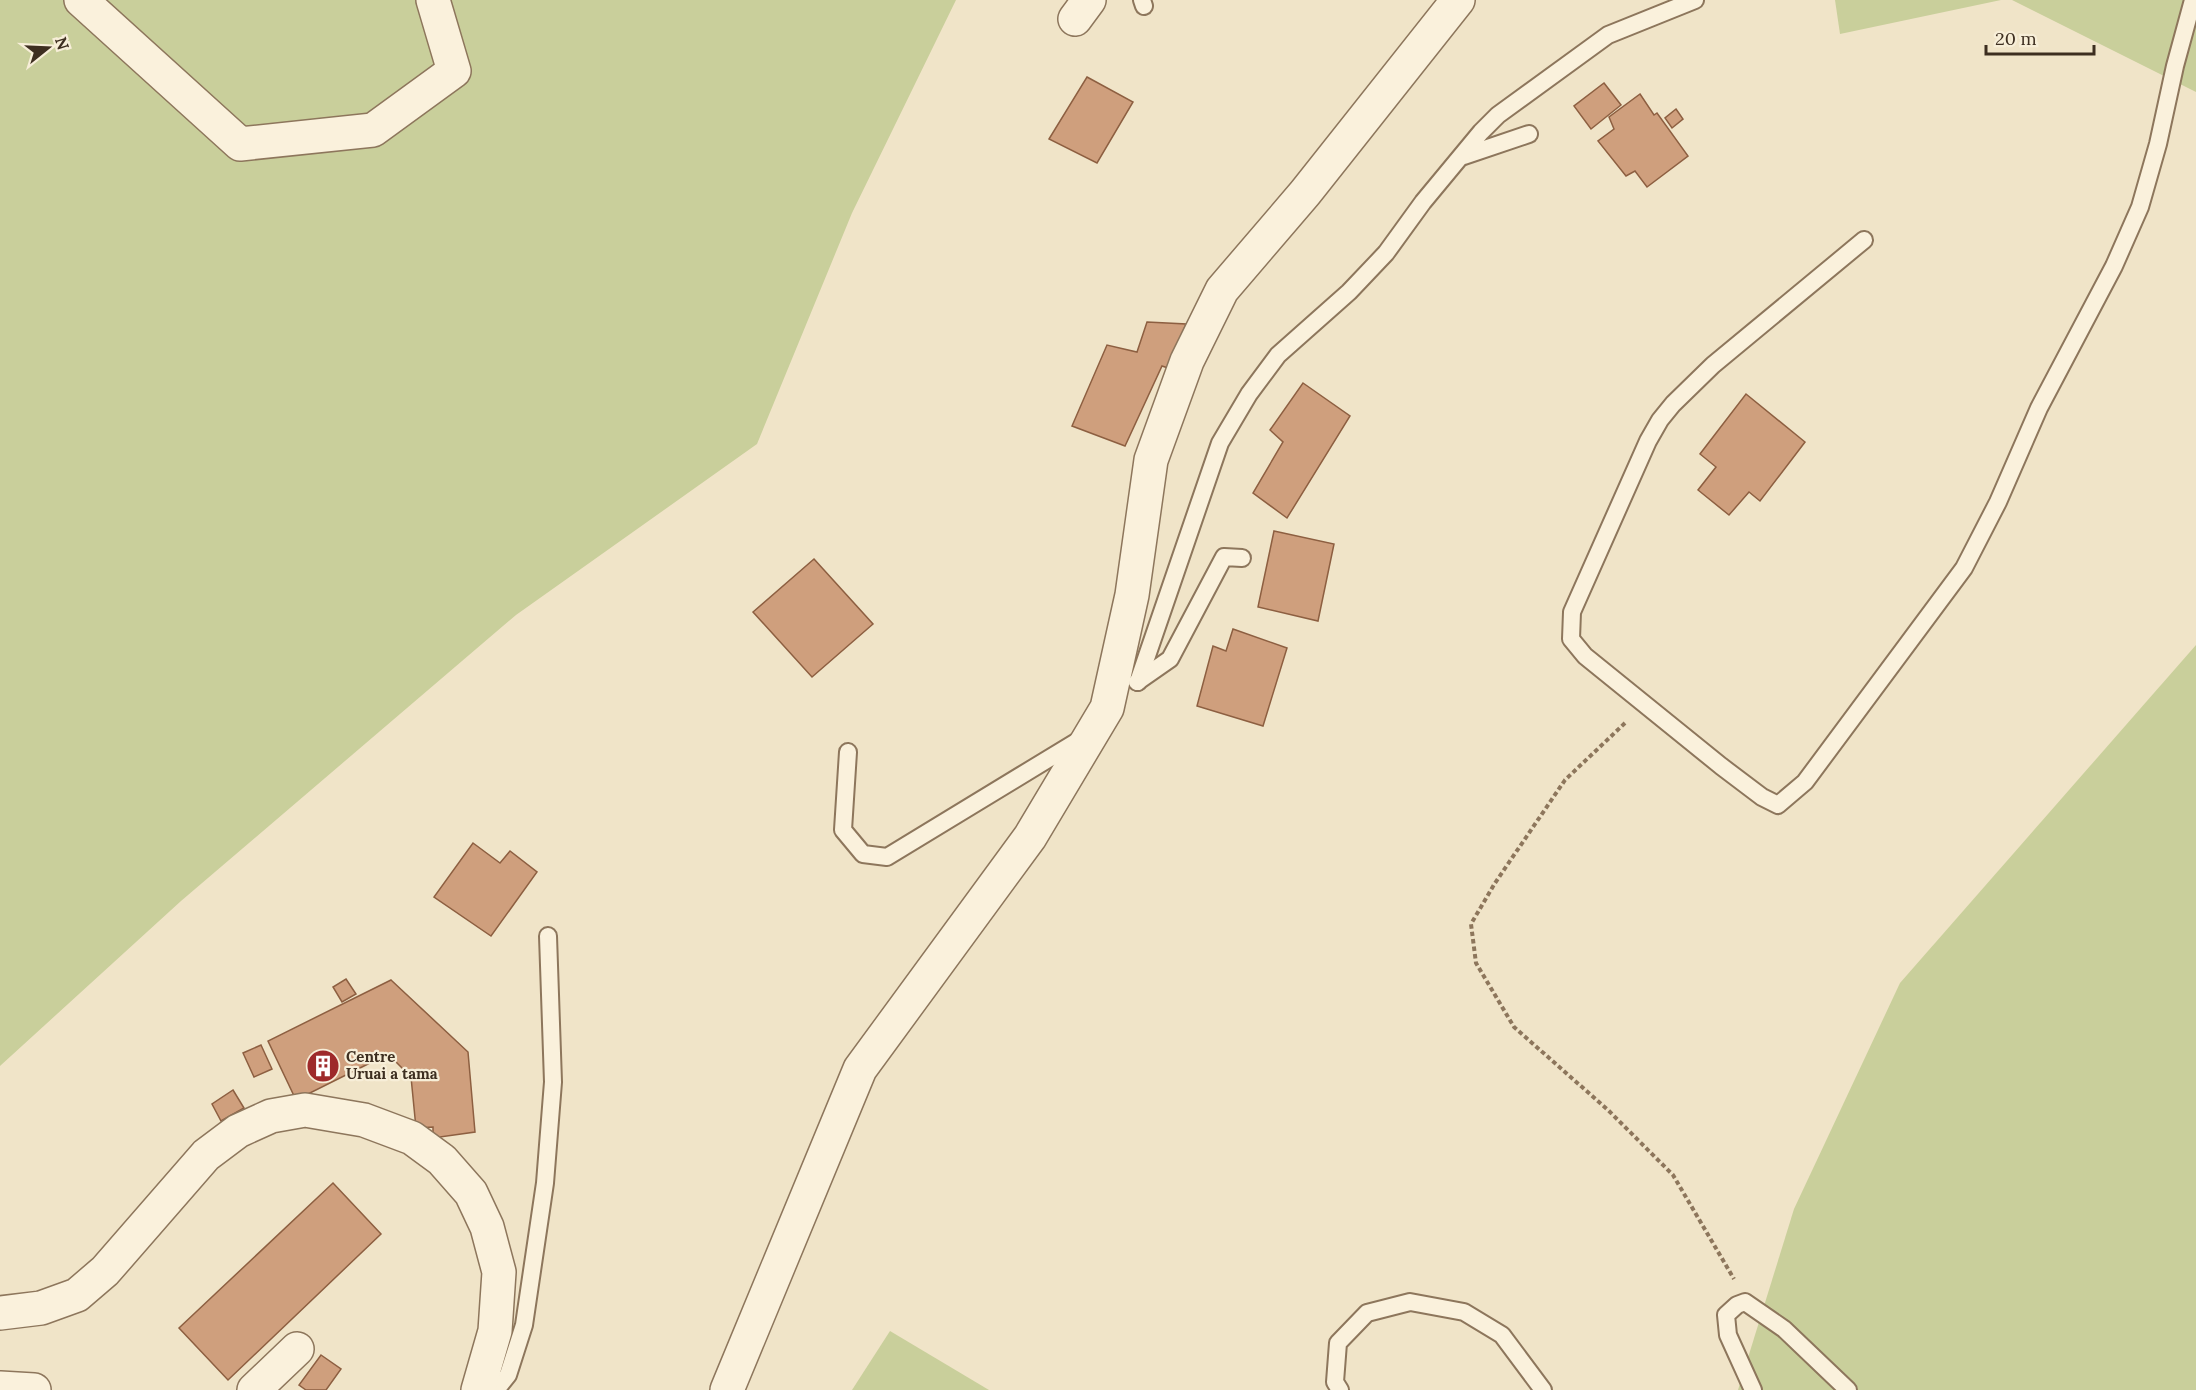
<svg xmlns="http://www.w3.org/2000/svg" width="2196" height="1390" font-family="Lora,serif">
  <rect width="100%" height="100%" fill="#f0e4c8"/>
  <g fill="#c9cf9b">
    <path d="M0,0H956L852,213L757,444L516,615L181,901L0,1066Z"/>
    <path d="M1835,0H2001L1840,34Z"/>
    <path d="M2012,0H2196V92Z"/>
    <path d="M2196,645V1390H1738L1794,1209L1900,983Z"/>
    <path d="M890,1331L989,1390H852Z"/>
  </g>
  <g fill="#cf9f7d" stroke="#8d5f41" stroke-width="1.5">
    <path d="M1087,77L1133,102L1097,163L1049,139Z"/>
    <path d="M1604,83L1621,105L1591,129L1574,106Z"/>
    <path d="M1640,94L1654,115L1657,113L1688,156L1647,187L1635,171L1626,176L1598,141L1614,129L1609,117Z"/>
    <path d="M1676,109L1683,119L1672,128L1665,118Z"/>
    <path d="M1147,322L1186,324L1168,368L1162,366L1125,446L1072,426L1107,345L1137,352Z"/>
    <path d="M1303,383L1350,416L1287,518L1253,493L1283,442L1270,430Z"/>
    <path d="M1746,394L1805,442L1760,501L1749,492L1729,515L1698,490L1716,467L1700,454Z"/>
    <path d="M1274,531L1334,544L1318,621L1258,607Z"/>
    <path d="M814,559L873,624L812,677L753,612Z"/>
    <path d="M1233,629L1287,648L1263,726L1197,706L1213,646L1226,651Z"/>
    <path d="M473,843L500,863L510,851L537,872L491,936L434,897Z"/>
    <path d="M346,979L356,994L342,1002L333,987Z"/>
    <path d="M391,980L468,1052L475,1132L433,1138V1127L416,1128L411,1077L388,1054L296,1100L268,1041Z"/>
    <path d="M261,1045L272,1069L254,1077L243,1053Z"/>
    <path d="M233,1090L244,1108L221,1121L212,1104Z"/>
    <path d="M333,1183L381,1234L228,1380L179,1328Z"/>
    <path d="M321,1355L341,1369L326,1390H306L299,1385Z"/>
  </g>
  <g fill="none" stroke-linecap="round" stroke-linejoin="round">
    <defs>
      <g id="lane">
        <path d="M1142,0L1144,6"/>
        <path d="M1464,156L1529,134"/>
        <path d="M1864,240L1713,365L1673,404L1660,420L1648,441L1572,612L1571,639L1585,656L1721,766L1762,797L1778,805L1805,782L1964,568L1998,502L2039,408L2114,266L2140,207L2158,144L2175,66L2193,0"/>
        <path d="M1137,682L1170,659L1224,557L1242,558"/>
        <path d="M1138,682L1220,443L1249,394L1278,355L1349,292L1386,253L1423,202L1481,132L1498,115L1608,35L1695,0"/>
        <path d="M848,752L843,830L863,854L887,857L1081,739"/>
        <path d="M496,1390L508,1375L524,1325L545,1183L553,1082L548,936"/>
        <path d="M1340,1390L1335,1382L1338,1343L1367,1313L1410,1302L1464,1312L1502,1335L1543,1390"/>
        <path d="M1753,1390L1728,1335L1726,1315L1737,1305L1745,1302L1784,1329L1848,1390"/>
      </g>
      <g id="street">
        <path d="M81,0L240,144L373,130L454,71L433,0"/>
        <path d="M1075,19L1089,0"/>
        <path d="M0,1313L41,1308L77,1295L105,1271L206,1155L238,1131L271,1116L305,1110L364,1120L412,1138L442,1160L471,1193L487,1227L499,1272L495,1331L478,1390"/>
        <path d="M0,1388L34,1390"/>
        <path d="M254,1390L297,1349"/>
        <path d="M727,1390L860,1069L1030,837L1107,708L1132,595L1151,460L1187,361L1222,290L1305,193L1458,0"/>
      </g>
    </defs>
    <use href="#lane" stroke="#8d765c" stroke-width="20"/>
    <use href="#street" stroke="#8d765c" stroke-width="36"/>
    <path stroke="#8d765c" stroke-width="4" stroke-dasharray="4.5 3" stroke-linecap="butt" d="M1625,723L1565,780L1495,883L1471,924L1476,963L1514,1027L1608,1110L1673,1175L1734,1279"/>
    <use href="#lane" stroke="#faf1dc" stroke-width="16"/>
    <use href="#street" stroke="#faf1dc" stroke-width="33"/>
  </g>
  <defs>
    <symbol id="building-disc" viewBox="-11 -11 22 22"><circle r="9.5" fill="#9e2a2b" stroke="#f7eed8"/><path d="M-4-6H4V6H1V3H-1V6H-4ZM-2.5-4.3h1.7v1.8h-1.7ZM.8-4.3h1.7v1.8H.8ZM-2.5-1h1.7V.8h-1.7ZM.8-1h1.7V.8H.8Z" fill="#fff"/></symbol>
  </defs>
  <g fill-rule="evenodd">
    <use href="#building-disc" x="304" y="1047" width="38" height="38"/>
  </g>
  <g text-anchor="middle" stroke-width="4.5" stroke-linejoin="round" paint-order="stroke">
    <g font-size="15" font-weight="bold" fill="#3d2e20" stroke="#f7eed8" text-anchor="start">
      <text x="346" y="1062">Centre<tspan x="346" dy="17">Uruai a tama</tspan></text>
    </g>
  </g>
  <g transform="translate(48 48) rotate(72)" stroke="#f7eed8" stroke-width="4.5" paint-order="stroke">
  <path d="M0-4.5L10 22L0 15L-10 22Z" fill="#3d2e20"/>
  <text y="-9" font-size="16" font-weight="bold" text-anchor="middle" fill="#3d2e20">N</text>
  </g>
  <path d="M1986 45v9h108v-9" fill="none" stroke="#3d2e20" stroke-width="3"/>
  <text x="1995" y="45" font-size="18" fill="#3d2e20" stroke="#f7eed8" stroke-width="4.5" paint-order="stroke">20 m</text>
</svg>
